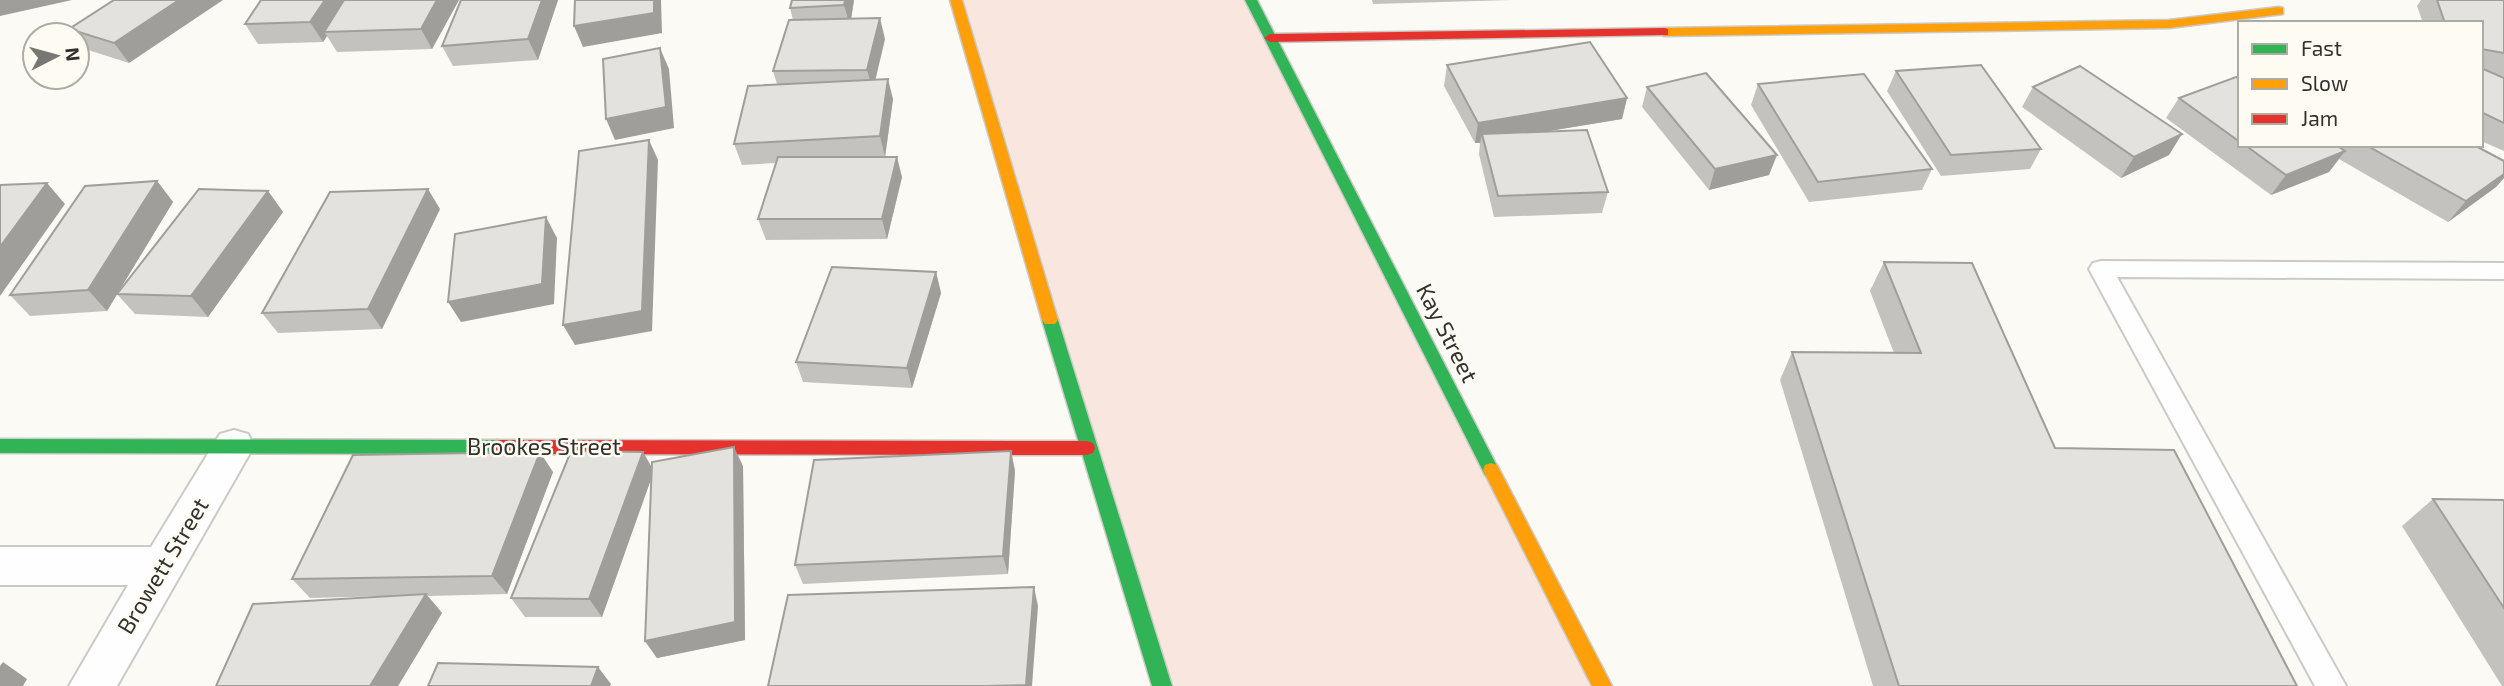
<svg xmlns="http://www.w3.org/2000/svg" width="2504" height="686" font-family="'Exo 2',sans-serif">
  <rect width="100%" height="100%" fill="#fbfaf5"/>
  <path fill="#f9e6de" d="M956,0H1255L1605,686H1162Z"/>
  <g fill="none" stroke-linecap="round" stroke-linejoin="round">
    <defs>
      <path id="lane" d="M2101,261L2504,263V279L2117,277L2346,686H2315L2089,269L2093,263Z"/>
      <path id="street" d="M234,430L248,434L254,446L117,686H69L128,585H0V547H151L220,434Z"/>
      <g id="fast">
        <path d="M1245,0H1257L1499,470L1497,475L1491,477L1485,475Z"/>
        <path d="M1050,314L1058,320L1172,686H1152L1042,320Z"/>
        <path d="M0,439L497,440L503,442L505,447L503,452L497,454L0,453Z"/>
      </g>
      <g id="slow">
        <path d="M950,0H962L1058,320L1055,324H1045L1042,320Z"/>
        <path d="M2279,7L2283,8V14L2169,28L1664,36L1658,32L1664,28L2169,20Z"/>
        <path d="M1491,463L1497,465L1612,686H1592L1483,470L1485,465Z"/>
      </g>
      <g id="jam">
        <path d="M1664,28L1668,29V35L1270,42L1264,38L1270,34Z"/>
        <path d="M497,440L1087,441L1093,443L1095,448L1093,453L1087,455L497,454L491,452L489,447L491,442Z"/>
      </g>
    </defs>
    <use href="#lane" stroke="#cbcac6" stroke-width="4"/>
    <use href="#street" stroke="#cbcac6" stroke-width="4"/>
    <use href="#fast" stroke="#cbcac6" stroke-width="3"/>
    <use href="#slow" stroke="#cbcac6" stroke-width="3"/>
    <use href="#jam" stroke="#cbcac6" stroke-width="3"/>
    <use href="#lane" fill="#fefefe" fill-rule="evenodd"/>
    <use href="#street" fill="#fefefe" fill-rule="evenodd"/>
    <use href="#fast" fill="#30b455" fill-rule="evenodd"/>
    <use href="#slow" fill="#ff9f0a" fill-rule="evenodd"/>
    <use href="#jam" fill="#e5322d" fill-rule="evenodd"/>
  </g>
  <g fill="#c4c2bf">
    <path d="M114,0L129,63L85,49L77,39V35H74L69,29Z"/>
    <path d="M261,0H459L432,49L337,52L327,36L323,42L258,44L245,24Z"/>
    <path d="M461,0H558L538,60L453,66L442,46Z"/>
    <path d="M854,0L851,19L885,39L875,79L893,99L885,157L902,177L887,239L766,240L758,219L776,163L742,165L734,144L777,84L773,71L793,20L790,8Z"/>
    <path d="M1372,0H1512L1373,4Z"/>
    <path d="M2421,0H2504V77L2498,75L2504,78V151L2481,141V23H2423L2417,6Z"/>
    <path d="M1447,65L1627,98L1622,119L1547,131L1608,192L1602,213L1494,217L1479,154L1480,143H1475L1444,86Z"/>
    <path d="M1896,71L2041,149L2030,169L1941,176L1887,91Z"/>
    <path d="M2240,79V145H2474L2504,161V178L2496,187L2448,222L2339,159L2329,172L2271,195L2166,118L2179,98Z"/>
    <path d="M1758,84L1932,169L1922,190L1809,202L1751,105Z"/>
    <path d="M1647,87L1769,175L1709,190L1642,107Z"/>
    <path d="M2033,87L2169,155L2121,178L2022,107Z"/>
    <path d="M157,181L173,202L119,290L268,191L283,212L208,317L135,314L117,294L107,311L30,316L10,295Z"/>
    <path d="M440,209L382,329L278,333L262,313Z"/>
    <path d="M1884,262L2055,448L2297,686H1873L1780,380L1792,352L1894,353L1870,291Z"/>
    <path d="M936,272L941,293L912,388L803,382L796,362Z"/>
    <path d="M1011,451L1015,471L1008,574L803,584L795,565Z"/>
    <path d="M643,452L651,468L743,466L745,640L657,658L645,641L651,478L602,617H525L511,598Z"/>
    <path d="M553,472L507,594L428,596L442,613L398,686H216L389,596L310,598L292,579Z"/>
    <path d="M2433,499L2504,500V686H2502L2402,526Z"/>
  </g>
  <g fill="#a09e9b">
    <path d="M0,0H72L0,16Z"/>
    <path d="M179,0H223L129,63L114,43Z"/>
    <path d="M325,0H350L324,32L327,36L323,42L310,22Z"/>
    <path d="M437,0H459L432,49L421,29Z"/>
    <path d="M542,0H558L538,60L528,39Z"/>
    <path d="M654,0H661L662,33L583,47L574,26Z"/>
    <path d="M845,0H854L850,26L844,5Z"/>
    <path d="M880,18L885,39L873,90L867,70Z"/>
    <path d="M660,48L669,69L674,128L615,140L606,119Z"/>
    <path d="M888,79L893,99L885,157L880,136Z"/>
    <path d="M1627,98L1622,119L1484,142L1482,134L1480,143H1475L1478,123Z"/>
    <path d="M2182,134L2169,155L2121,178L2134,157Z"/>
    <path d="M649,140L658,160L652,331L575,345L563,325Z"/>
    <path d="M2345,151L2329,172L2271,195L2286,175Z"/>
    <path d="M1777,155L1769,175L1709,190L1715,169Z"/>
    <path d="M897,157L902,177L887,239L882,219Z"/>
    <path d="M2504,174V178L2496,187L2448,222L2466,201Z"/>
    <path d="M157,181L173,202L107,311L88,290Z"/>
    <path d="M47,183L65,204L0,296V247Z"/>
    <path d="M428,189L440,209L382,329L368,309Z"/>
    <path d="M268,191L283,212L208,317L191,296Z"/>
    <path d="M546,217L557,238L554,304L461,322L448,302Z"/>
    <path d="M936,272L941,293L912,388L907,368Z"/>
    <path d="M734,447L743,466L745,640L657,658L645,641Z"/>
    <path d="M1011,451L1015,471L1008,574L1003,556Z"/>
    <path d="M540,452L553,472L507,594L492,576Z"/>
    <path d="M643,452L654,471L602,617L589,599Z"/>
    <path d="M1034,587L1038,606L1032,686H1026Z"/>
    <path d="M426,594L442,613L398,686H370Z"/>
    <path d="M3,662L27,679L23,686H0V666Z"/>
    <path d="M598,667L611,684L610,686H591Z"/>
  </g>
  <g fill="#e4e2de" stroke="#a09e9b" stroke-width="2">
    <path d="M114,0H179L114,43L69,29Z"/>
    <path d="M261,0H325L310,22L245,24Z"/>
    <path d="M344,0H437L421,29L324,32Z"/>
    <path d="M461,0H542L528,39L442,46Z"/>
    <path d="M575,0H654V13L574,26Z"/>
    <path d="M792,0H845L844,5L790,8Z"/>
    <path d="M2437,0H2504V53L2481,49V23H2445Z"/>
    <path d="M880,18L867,70L773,71L789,20Z"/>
    <path d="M1590,42L1627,98L1478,123L1447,65Z"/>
    <path d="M660,48L666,107L606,119L603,59Z"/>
    <path d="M1981,65L2041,149L1951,155L1896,71Z"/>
    <path d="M2080,66L2182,134L2134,157L2033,87Z"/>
    <path d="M2481,68L2504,78V123L2481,112Z"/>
    <path d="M1706,73L1777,155L1715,169L1647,87Z"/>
    <path d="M1864,74L1932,169L1818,182L1758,84Z"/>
    <path d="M2236,77L2240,79V142L2179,98Z"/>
    <path d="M888,79L880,136L734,144L748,86Z"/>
    <path d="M1587,130L1608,192L1498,196L1482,134Z"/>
    <path d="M649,140L642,311L563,325L579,151Z"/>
    <path d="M2245,145H2336L2345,151L2286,175Z"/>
    <path d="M2366,145H2474L2504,161V174L2466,201Z"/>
    <path d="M778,157H897L882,219H758Z"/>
    <path d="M157,181L88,290L10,295L85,186Z"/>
    <path d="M47,183L0,247V185Z"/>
    <path d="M199,189L268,191L191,296L117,294Z"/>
    <path d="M428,189L368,309L262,313L330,192Z"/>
    <path d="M546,217L542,284L448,302L455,234Z"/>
    <path d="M1884,262L1972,263L2055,448L2174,450L2297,686H1899L1792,352L1921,353Z"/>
    <path d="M832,267L936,272L907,368L796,362Z"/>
    <path d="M734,447L735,622L645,641L652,462Z"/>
    <path d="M571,451L643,452L589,599L511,598Z"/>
    <path d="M1011,451L1003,556L795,565L814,460Z"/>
    <path d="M540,452L492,576L292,579L353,455Z"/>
    <path d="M2433,499L2504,500V608Z"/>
    <path d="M1034,587L1026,685L985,686H768L788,595Z"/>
    <path d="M426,594L370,686H216L253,604Z"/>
    <path d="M438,663L598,667L591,686H428Z"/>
  </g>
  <g text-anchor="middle" stroke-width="5" stroke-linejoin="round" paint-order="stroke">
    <g font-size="23" fill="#32312e" stroke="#fefcf2">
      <text transform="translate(1447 333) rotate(63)" y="8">Kay Street</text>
      <text x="544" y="455">Brookes Street</text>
      <text transform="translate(163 566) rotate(-59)" y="8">Browett Street</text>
    </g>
  </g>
  <rect x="2238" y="21" width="245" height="126" fill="#fefcf2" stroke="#acaba4" stroke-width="2"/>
  <rect x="2252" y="44" width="35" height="10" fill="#30b455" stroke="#acaba4" stroke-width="2"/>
  <text x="2301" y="56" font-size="21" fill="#32312e">Fast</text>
  <rect x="2252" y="79" width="35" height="10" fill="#ff9f0a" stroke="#acaba4" stroke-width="2"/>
  <text x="2301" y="91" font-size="21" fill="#32312e">Slow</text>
  <rect x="2252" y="114" width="35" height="10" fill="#e5322d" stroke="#acaba4" stroke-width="2"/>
  <text x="2301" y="126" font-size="21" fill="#32312e">Jam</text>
  <g transform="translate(56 56) rotate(84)"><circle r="33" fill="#fefcf2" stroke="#acaba4" stroke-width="2"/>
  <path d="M0-5L12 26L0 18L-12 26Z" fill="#787774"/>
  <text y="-10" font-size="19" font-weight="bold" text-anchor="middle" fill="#32312e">N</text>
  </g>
</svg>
